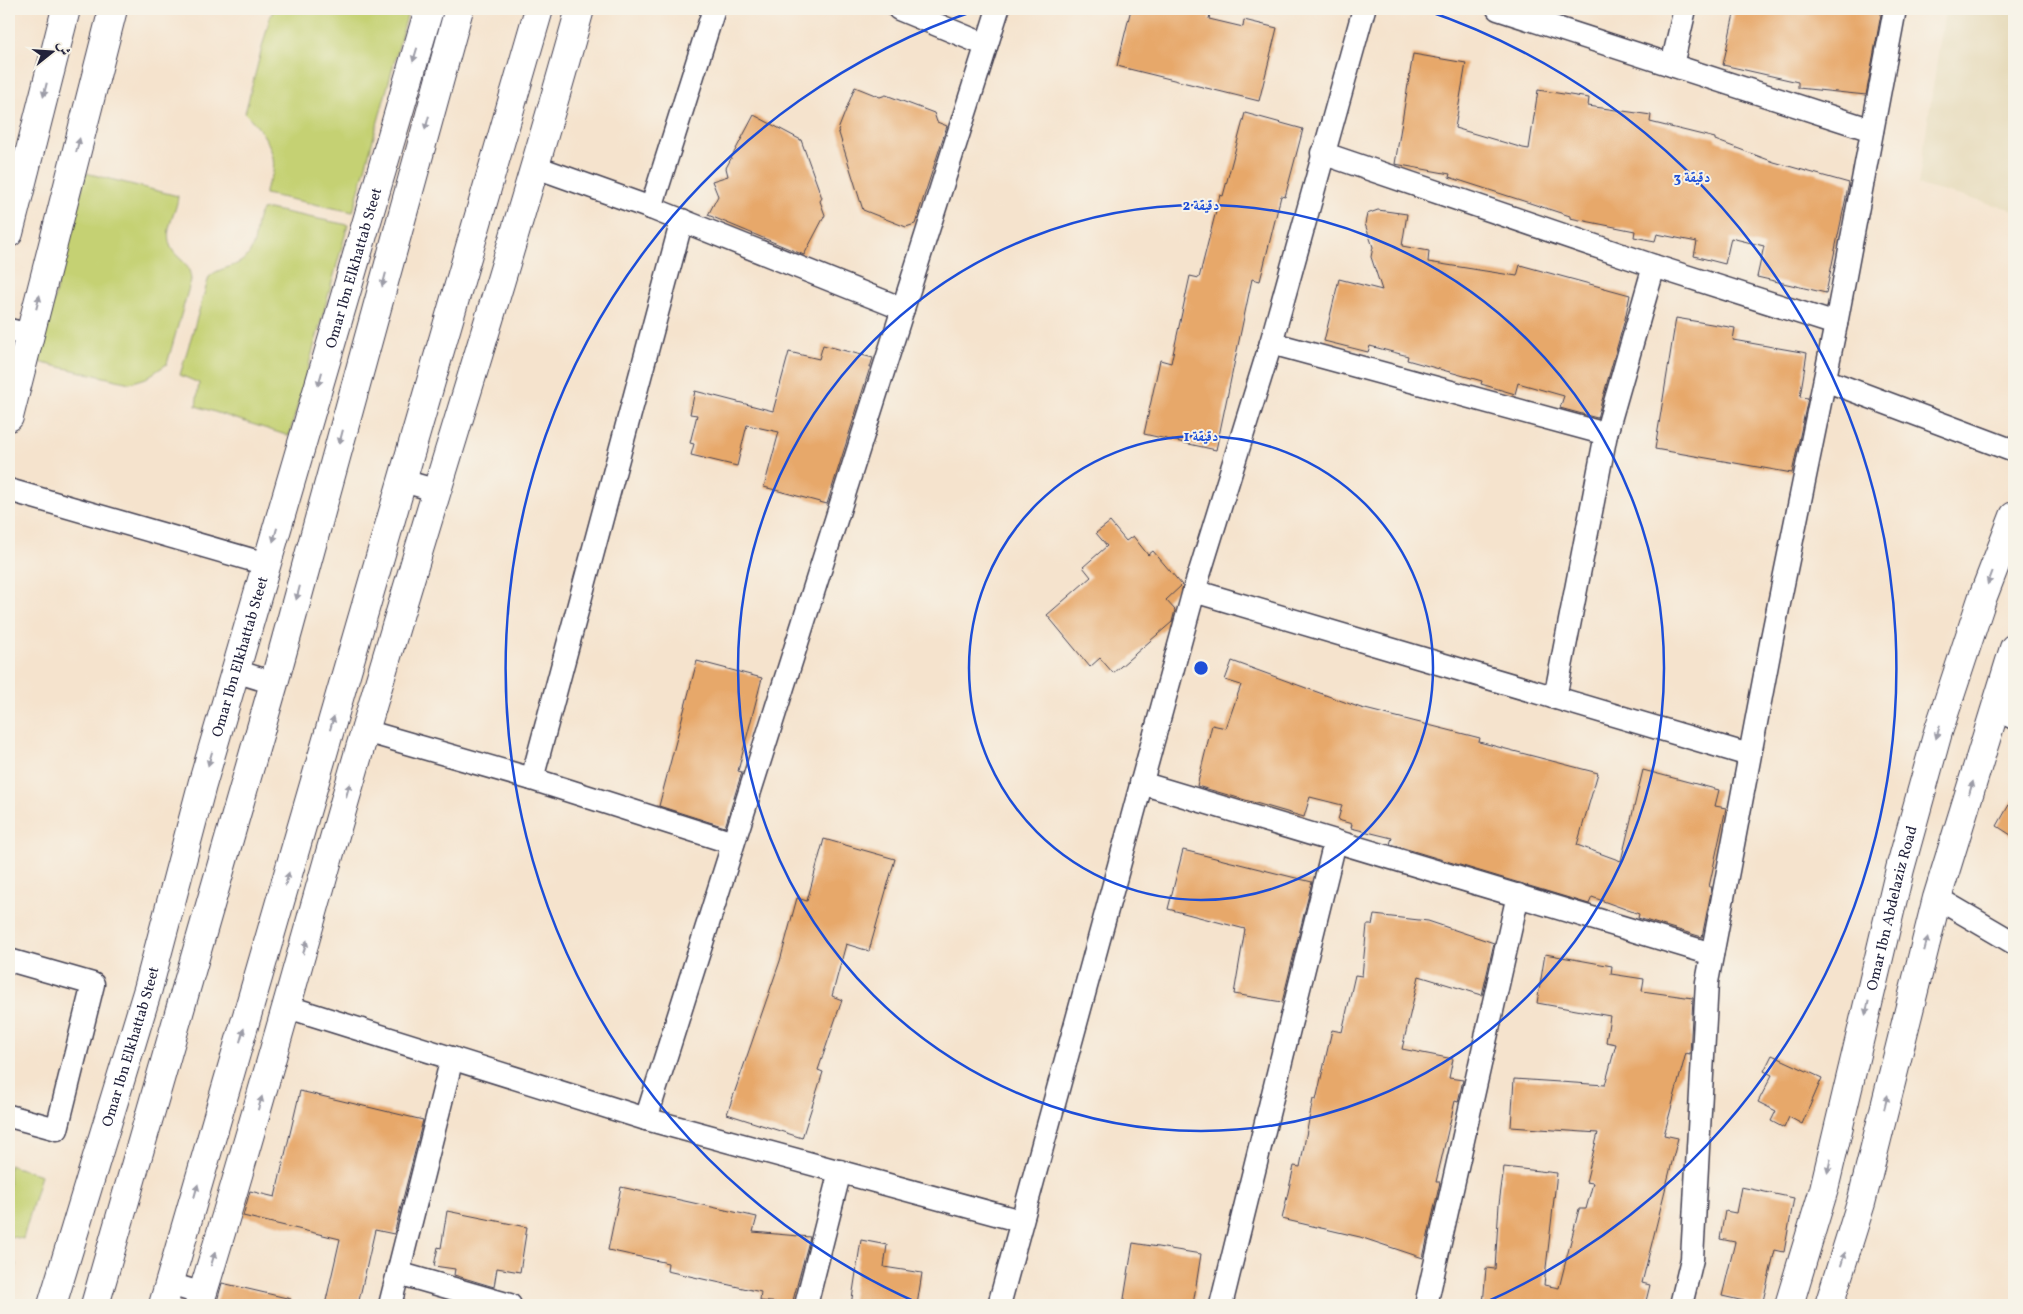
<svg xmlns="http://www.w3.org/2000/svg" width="2023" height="1314" font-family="Vollkorn,Amiri,serif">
  <rect width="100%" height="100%" fill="#f7f3e8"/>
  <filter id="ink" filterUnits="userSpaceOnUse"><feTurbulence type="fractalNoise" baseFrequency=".02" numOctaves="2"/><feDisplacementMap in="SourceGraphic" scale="10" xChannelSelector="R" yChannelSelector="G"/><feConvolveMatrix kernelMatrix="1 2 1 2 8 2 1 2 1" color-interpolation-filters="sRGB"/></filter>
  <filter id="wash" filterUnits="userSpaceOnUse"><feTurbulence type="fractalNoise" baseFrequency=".0096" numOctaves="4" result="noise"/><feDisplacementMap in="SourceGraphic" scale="20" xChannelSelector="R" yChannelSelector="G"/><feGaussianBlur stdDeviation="1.12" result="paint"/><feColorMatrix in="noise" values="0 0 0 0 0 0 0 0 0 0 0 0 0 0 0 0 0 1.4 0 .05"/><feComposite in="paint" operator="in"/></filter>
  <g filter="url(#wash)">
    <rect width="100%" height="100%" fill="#f5e3cd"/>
    <path fill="#e6daba" d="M1945,9H2014V210L1918,185Z"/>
    <g fill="#c5d173" stroke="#747a57">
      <path d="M274,9H409L353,212L265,194C265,185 271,181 273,172C277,149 260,128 245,113L270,17Z"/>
      <path d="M86,173L178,196C177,213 164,227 170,245C176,261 189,258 191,280L167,364L146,378L130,383L38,362Z"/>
      <path d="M269,209L348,225L289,436L196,406L199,383L180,375L209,277C222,265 236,270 249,254C259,239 253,221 262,210Z"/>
      <path d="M9,1165L41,1175L23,1239L9,1236Z"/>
      <path d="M9,1262L16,1264L9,1289Z"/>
    </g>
    <g id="blocks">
      <g fill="#e7a86a">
        <path d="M1131,9H1211L1209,19L1243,27L1244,20L1277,28L1259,101L1117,66Z"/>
        <path d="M1735,9H1882L1866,95L1798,88V82L1723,65Z"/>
        <path d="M1413,54L1466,63L1455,128L1523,148L1529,149L1538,90L1589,98L1588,106L1651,115L1650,122L1715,138V140L1774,162L1849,183L1826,293L1757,277L1764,246L1731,238L1725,264L1694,256L1697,242L1657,234L1655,241L1634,237L1635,231L1570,218V216L1449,177L1450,174L1395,164Z"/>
        <path d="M855,87L880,97L886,95L934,113L937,122L947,126L915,224L906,227L863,210L838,130Z"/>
        <path d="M1245,113L1303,129L1285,197L1281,196L1260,281L1252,279L1216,450L1144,434L1160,360L1171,363L1190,276L1199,278L1220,195L1223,196Z"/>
        <path d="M754,115L801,140L822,198L820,201L825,215L804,255L708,215L718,196L712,181L728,176L726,168Z"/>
        <path d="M1378,210L1407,214L1402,246L1429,251L1428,262L1517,276L1520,265L1630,295L1625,319L1597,418L1560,408L1564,396L1518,383L1515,394L1481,384L1482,381L1407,360L1408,356L1370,346L1368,352L1324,341L1339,279L1382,290L1371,257L1373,247L1365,224L1367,214Z"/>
        <path d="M1676,318L1735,328L1733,340L1807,353L1800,397L1808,398L1792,473L1655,449Z"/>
        <path d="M823,345L873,358L827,504L764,487L779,432L747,425L737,466L691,455L694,444L690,443L697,415L690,414L695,391L773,411L789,352L819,359Z"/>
        <path d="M1110,522L1126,541L1133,536L1148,555L1153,551L1182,585L1166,600L1175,610L1172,622L1113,673L1100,658L1090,667L1047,615L1091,577L1083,567L1107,546L1096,533Z"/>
        <path d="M697,661L762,678L738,771L742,772L725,827L659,806Z"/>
        <path d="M1232,661L1361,708L1480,738L1479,742L1598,773L1577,845L1621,861L1643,770L1719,790L1715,806L1726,808L1709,887H1712L1702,937L1638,918L1639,914L1592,897L1589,904L1390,844L1392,838L1351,828L1352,824L1338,820L1342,805L1310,797L1304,817L1197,786L1212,725L1226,728L1241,685L1225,680Z"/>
        <path d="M2014,796V837L1997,826Z"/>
        <path d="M824,839L895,859L869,951L846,944L832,996L842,1000L818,1070L823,1072L802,1138L727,1114L780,961L797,898L807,901Z"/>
        <path d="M1183,850L1312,882L1282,1002L1234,994L1245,929L1168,909Z"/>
        <path d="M1374,915L1428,921L1494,943L1482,995L1419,976L1402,1049L1453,1059L1449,1078L1463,1080L1458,1102L1455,1101L1436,1182H1440L1423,1258L1360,1237L1282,1219L1294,1166L1300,1167L1313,1099L1316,1100L1332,1030L1342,1032L1355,975L1362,976L1367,925H1372Z"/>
        <path d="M1545,954L1612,966L1611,974L1644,979L1642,991L1693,998L1690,1054L1686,1053L1664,1135L1678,1138L1642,1283L1650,1285L1645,1305H1483L1486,1268L1495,1269L1499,1204L1504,1167L1557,1173L1544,1285L1559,1288L1579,1209H1586L1593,1183L1586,1182L1598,1133L1511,1127L1514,1079L1605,1085L1616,1044L1606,1042L1610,1016L1537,1003Z"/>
        <path d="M1772,1055L1822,1078L1802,1124L1789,1117L1784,1128L1771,1121L1776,1111L1758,1102L1772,1075L1764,1071Z"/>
        <path d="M300,1091L423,1120L394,1234L375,1230L358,1305H325L340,1239L243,1216L250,1191L275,1197Z"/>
        <path d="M621,1187L757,1217L753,1232L810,1237L792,1304L760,1301L761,1292L667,1271L668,1263L608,1250Z"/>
        <path d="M1741,1187L1794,1198L1784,1252L1775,1250L1762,1305L1722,1296L1735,1242L1720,1239L1725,1211L1736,1213Z"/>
        <path d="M447,1211L527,1227L520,1272L497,1268L494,1287L454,1275L455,1269L434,1266L438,1247L441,1248Z"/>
        <path d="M861,1240L887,1245L884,1267L922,1273L917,1305H851Z"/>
        <path d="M1133,1243L1201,1254L1193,1305H1123Z"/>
        <path d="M222,1283L291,1299V1305H216Z"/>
      </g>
    </g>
  </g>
  <g filter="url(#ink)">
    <use href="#blocks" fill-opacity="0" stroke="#423f51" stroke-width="1"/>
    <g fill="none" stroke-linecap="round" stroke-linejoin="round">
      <defs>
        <g id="minor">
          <path d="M899,9L986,45"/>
          <path d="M1498,9L1872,130"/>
          <path d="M1672,65L1685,9"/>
          <path d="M1322,153L1654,266L1836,324"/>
          <path d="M536,167L651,208L903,309"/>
          <path d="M651,208L714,9"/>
          <path d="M9,330L30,335"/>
          <path d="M1271,343L1606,434"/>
          <path d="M1825,380L2014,451"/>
          <path d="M403,481L438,491"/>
          <path d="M9,490L266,564"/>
          <path d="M1194,591L1749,755"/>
          <path d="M235,671L274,683"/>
          <path d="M1555,698L1606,434L1654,266"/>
          <path d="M1995,708L2014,718"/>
          <path d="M365,731L532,779L733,843"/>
          <path d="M532,779L682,220"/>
          <path d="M1141,783L1712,954"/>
          <path d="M1937,898L2014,943"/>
          <path d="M9,960L93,984L57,1129L9,1116"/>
          <path d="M288,1007L646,1119L1021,1221"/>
          <path d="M646,1119L998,9"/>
          <path d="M398,1273L510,1305"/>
          <path d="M170,1284L203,1294"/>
          <path d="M390,1305L452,1058"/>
          <path d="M806,1305L840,1171"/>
          <path d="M999,1305L1194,591L1271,343L1364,9"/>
          <path d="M1221,1305L1335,842"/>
          <path d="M1426,1305L1518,895"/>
          <path d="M1681,1305L1692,1259L1707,982L1772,638L1836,324L1895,9"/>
        </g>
        <g id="major">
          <path d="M9,233L66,9"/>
          <path d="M9,417L113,9"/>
          <path id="s1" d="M52,1305L148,989L202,785L429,9"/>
          <path d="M95,1305L274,683L459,9"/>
          <path d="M163,1305L539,9"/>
          <path d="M199,1305C258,1115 309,922 365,731C435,490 513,251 580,9"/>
          <path id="s2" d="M1789,1305L1824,1189L1900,869L1938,732L1982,599L2014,516"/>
          <path d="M1829,1305L1861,1203L1937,898L2014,648"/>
        </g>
      </defs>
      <use href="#minor" stroke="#423f51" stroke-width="25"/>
      <use href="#major" stroke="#423f51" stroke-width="30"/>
      <use href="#minor" stroke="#fff" stroke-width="22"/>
      <use href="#major" stroke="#fff" stroke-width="28"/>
    </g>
    <defs><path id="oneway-solid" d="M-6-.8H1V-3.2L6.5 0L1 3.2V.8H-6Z" transform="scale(1.25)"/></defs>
    <g fill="#9c9ca7">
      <use href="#oneway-solid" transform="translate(415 55) rotate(107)"/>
      <use href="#oneway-solid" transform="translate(45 90) rotate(104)"/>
      <use href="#oneway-solid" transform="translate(427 123) rotate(105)"/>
      <use href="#oneway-solid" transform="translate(78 145) rotate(-76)"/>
      <use href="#oneway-solid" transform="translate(384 280) rotate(105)"/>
      <use href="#oneway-solid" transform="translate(38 302) rotate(-76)"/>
      <use href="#oneway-solid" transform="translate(320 379) rotate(106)"/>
      <use href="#oneway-solid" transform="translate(341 437) rotate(105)"/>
      <use href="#oneway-solid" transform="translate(275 535) rotate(106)"/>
      <use href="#oneway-solid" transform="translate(1990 578) rotate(111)"/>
      <use href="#oneway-solid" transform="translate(298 593) rotate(105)"/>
      <use href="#oneway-solid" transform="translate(332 723) rotate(-74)"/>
      <use href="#oneway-solid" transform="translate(1938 732) rotate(107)"/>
      <use href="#oneway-solid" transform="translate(210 759) rotate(106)"/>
      <use href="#oneway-solid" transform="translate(1971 788) rotate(-73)"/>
      <use href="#oneway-solid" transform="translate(348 790) rotate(-74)"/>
      <use href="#oneway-solid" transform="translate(287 879) rotate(-74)"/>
      <use href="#oneway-solid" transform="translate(1926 944) rotate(-76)"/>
      <use href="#oneway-solid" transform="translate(305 947) rotate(-74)"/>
      <use href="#oneway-solid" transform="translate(1867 1008) rotate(103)"/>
      <use href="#oneway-solid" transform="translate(242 1035) rotate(-74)"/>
      <use href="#oneway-solid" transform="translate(1886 1102) rotate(-76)"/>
      <use href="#oneway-solid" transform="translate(260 1103) rotate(-73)"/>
      <use href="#oneway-solid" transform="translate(1829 1166) rotate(103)"/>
      <use href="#oneway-solid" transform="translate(196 1191) rotate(-74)"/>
      <use href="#oneway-solid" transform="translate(213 1259) rotate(-73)"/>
      <use href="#oneway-solid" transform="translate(1843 1259) rotate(-73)"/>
    </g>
  </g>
  <g fill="none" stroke="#1d4ed8" stroke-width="2.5">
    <circle cx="1201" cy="668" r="232"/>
    <circle cx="1201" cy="668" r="463"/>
    <path d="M918 1303A695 695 0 0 1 980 9M1422 9A695 695 0 0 1 1484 1303"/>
  </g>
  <g text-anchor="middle" stroke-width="4" stroke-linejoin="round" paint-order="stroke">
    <g font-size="15" fill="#22223b" stroke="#f7f3e8">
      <text dy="5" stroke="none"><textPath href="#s1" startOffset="1080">Omar Ibn Elkhattab Steet</textPath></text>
      <text dy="5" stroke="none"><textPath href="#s1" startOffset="675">Omar Ibn Elkhattab Steet</textPath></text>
      <text dy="5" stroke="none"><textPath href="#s2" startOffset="410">Omar Ibn Abdelaziz Road</textPath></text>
      <text dy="5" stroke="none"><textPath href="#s1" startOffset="270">Omar Ibn Elkhattab Steet</textPath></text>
    </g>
  </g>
  <circle cx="1201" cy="668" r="8" fill="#1d4ed8" stroke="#f7f3e8" stroke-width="2.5"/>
  <g font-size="15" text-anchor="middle" font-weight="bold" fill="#1d4ed8" stroke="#f7f3e8" stroke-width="4" stroke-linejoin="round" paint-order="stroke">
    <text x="1692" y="182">3 دقيقة</text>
    <text x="1201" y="210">2 دقيقة</text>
    <text x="1201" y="441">1 دقيقة</text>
  </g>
  <rect width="2023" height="1314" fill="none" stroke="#f7f3e8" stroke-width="30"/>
  <g transform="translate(52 52) rotate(73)" stroke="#f7f3e8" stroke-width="4" paint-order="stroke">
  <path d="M0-4L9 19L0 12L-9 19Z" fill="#22223b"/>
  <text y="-8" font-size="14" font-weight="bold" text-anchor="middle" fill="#22223b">ش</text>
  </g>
</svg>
